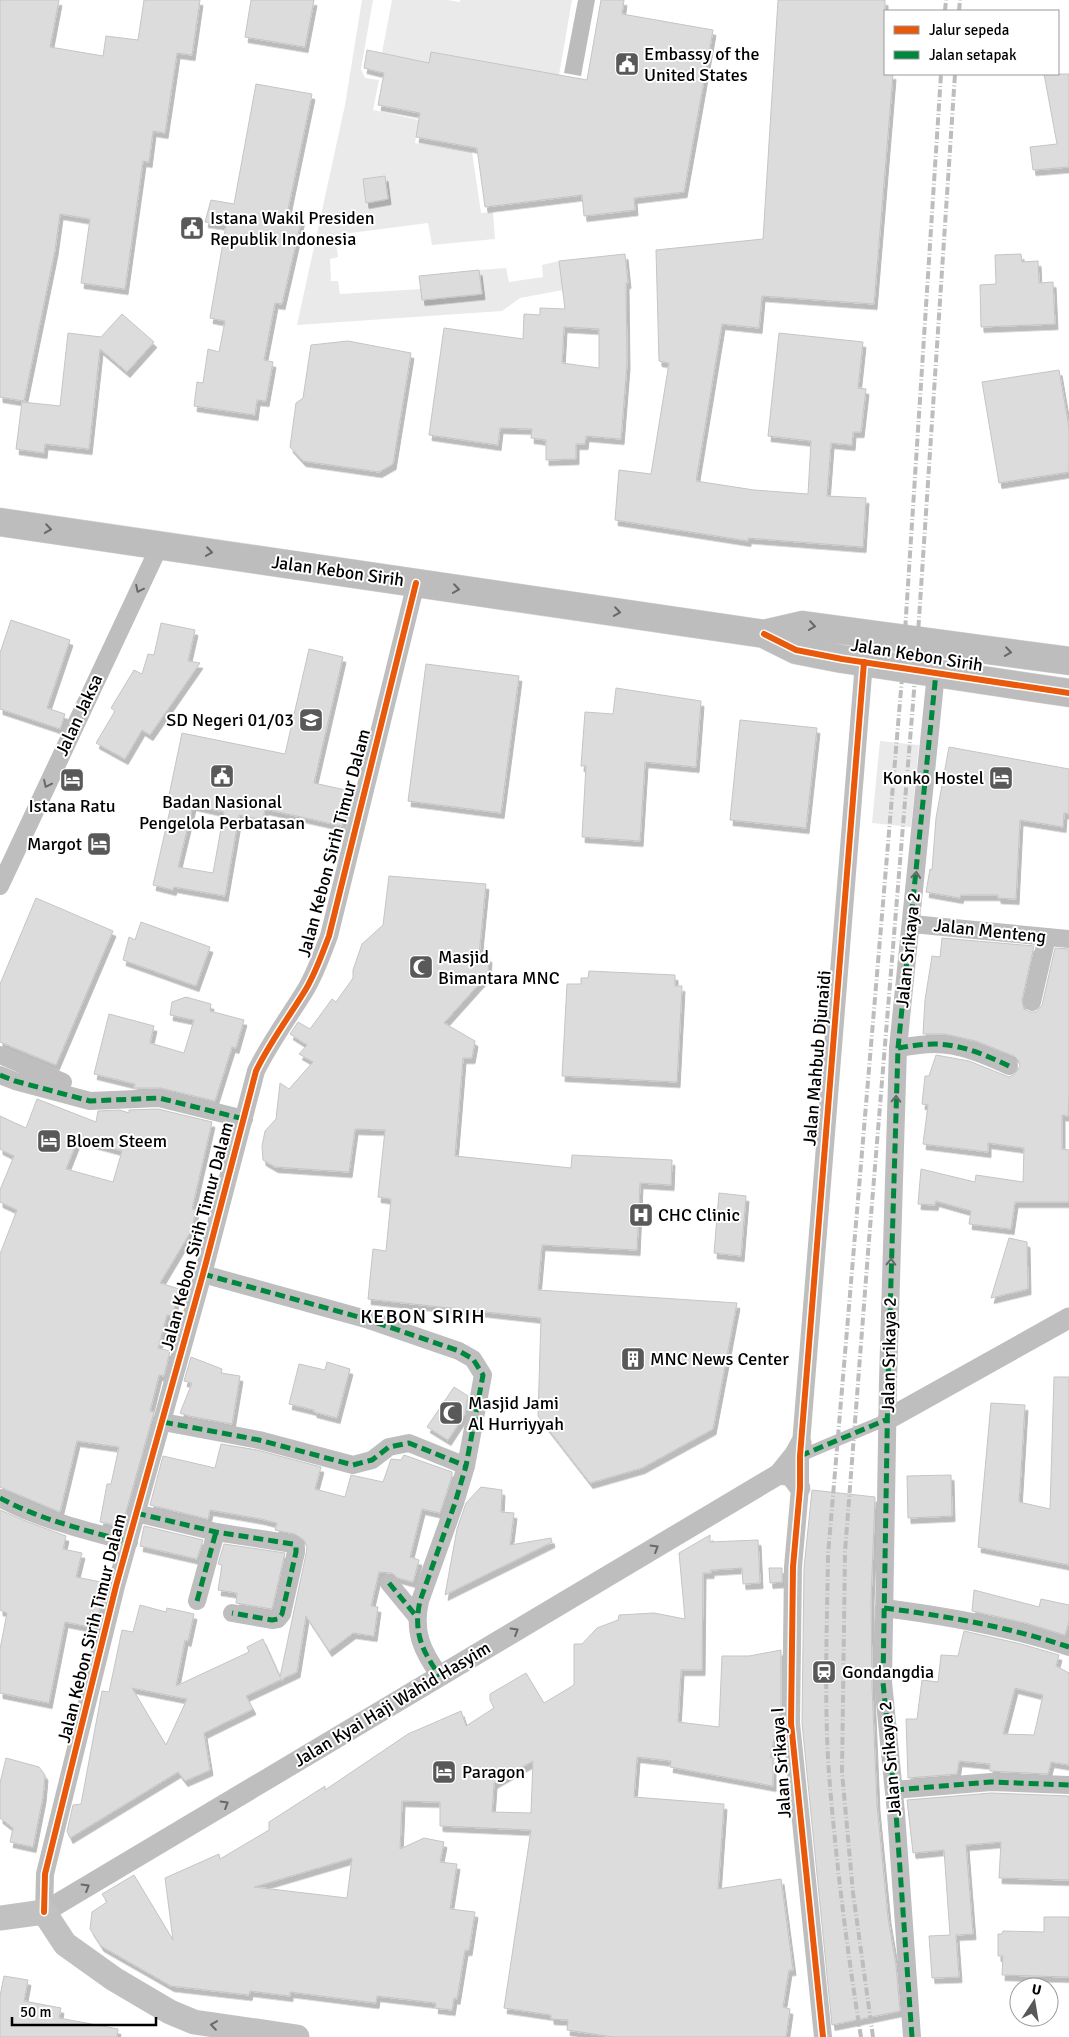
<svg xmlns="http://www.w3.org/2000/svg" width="1069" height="2037" font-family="Signika,sans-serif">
  <defs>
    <filter id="shadow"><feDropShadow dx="3" dy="5.5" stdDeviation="0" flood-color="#0004"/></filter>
  </defs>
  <rect width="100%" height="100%" fill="#fff"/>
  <g fill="#eaeaea">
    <path d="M362,0H373L361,69L365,78L379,80L373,110L419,120L415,143L472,152L481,213L493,212L495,239L432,245L428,223L335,235L338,257L330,259L331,281H338L340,294L421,289L422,300L482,294L479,270L506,268L509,282L543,277L542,265L559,261L563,290L520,298L502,311L297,325L345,105Z"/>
    <path d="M392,0H448L460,2V0H572L559,75L431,52L429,63L382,53Z"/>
    <path d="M880,741L919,745L911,827L872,823Z"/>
  </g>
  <path fill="#bcbcbc" d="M578,0H595L581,76L564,73Z"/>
  <g fill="#dcdcdc" stroke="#c5c5c5" fill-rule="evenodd" filter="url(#shadow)">
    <path d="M0,0H59L50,47L103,56L106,36L138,40L144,0H200L192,55L177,53L165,133L153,131L149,162L143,161L125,289L81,283L90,219L60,214L55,250L24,401L0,397Z"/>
    <path d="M251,0H314L305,47L245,37Z"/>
    <path d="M601,0H624L622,14L713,30L684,192L634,198L635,210L584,216L582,195L485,207L477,148L416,137L420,113L378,105L384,73L364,68L367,50L429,63L431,52L587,80Z"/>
    <path d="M778,0H885V74H893L874,304L762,296L759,328L722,324L696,481L754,490L808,494L811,441L768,436L779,333L863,342L858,388L866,389L861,432H853L852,445L831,443L827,496L866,498L863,547L748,538V541L615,520L619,470L651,474L669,363L659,361L656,250L763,239Z"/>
    <path d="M1044,74H1069V167L1033,170L1030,147L1057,144Z"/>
    <path d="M256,84L312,94L287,214L302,217L282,304L275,303L264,360L273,362L266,401L257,400L255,415L194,406L197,382L203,383L208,349L219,352L225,321L210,318L226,225L205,222L211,200L234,204Z"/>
    <path d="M385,176L388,199L366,203L363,179Z"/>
    <path d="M625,254L628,283H626L627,364L621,439L586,436L585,444H576V459L546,460V440L531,438L532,429L500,428L498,445L429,435L444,328L523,339L524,314L540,315V308L565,309L559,261ZM564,327L599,329V368L562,363Z"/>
    <path d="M1021,254L1022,262L1038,261L1039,283L1053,282L1055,324L981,327L980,285L996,284L995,255Z"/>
    <path d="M479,270L482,294L422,300L419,276Z"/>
    <path d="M122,314L154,342L127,372L100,349L89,449L45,444L44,453L16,449L22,402L60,406L68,333L101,337Z"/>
    <path d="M348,341L411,353L393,464L379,472L303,461L290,447L296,403L303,398L311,345Z"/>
    <path d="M1059,370L1069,428V472L999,483L982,382Z"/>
    <path d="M11,620L70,640L47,708L65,714L60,729L0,709V653Z"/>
    <path d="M161,623L195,630L188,661L200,663L150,735L142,730L125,759L96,743L115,711L111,708L134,670L142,674L148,654L154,655Z"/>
    <path d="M309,649L343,657L314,783L350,791L342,826L265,809L263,820L239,815L225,896L174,887L173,890L153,885L172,801L168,800L182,733L285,754ZM193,805L224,812L213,873L178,867Z"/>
    <path d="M426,664L519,676L501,813L408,801Z"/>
    <path d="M616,688L701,701L696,767L645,762L640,841L582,837L586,766H581L585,712L613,714Z"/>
    <path d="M740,720L817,728L806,828L730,820Z"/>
    <path d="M949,747L1069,769V814L1064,813L1063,827L1020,820L1016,899L998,898V895H961L960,898L926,892L930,869L932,870L936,818Z"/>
    <path d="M389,876L486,884L479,955L489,957L488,974L444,1023L475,1041L472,1058H463L455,1156L571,1168L572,1155L672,1160L671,1185L640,1183L637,1250L542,1245L538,1290L737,1303L713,1429L642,1468L590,1483L538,1416L541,1318L368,1299L373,1249L386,1251L391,1199L378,1197L385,1130L355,1129L349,1172L275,1167L263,1160L262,1146L265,1131L276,1119L280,1083L289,1089L313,1062L299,1054L307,1045L290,1034L298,1022L310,1029L332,999L336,1002L353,978V970L362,944L383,925Z"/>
    <path d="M36,898L113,931L56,1065L0,1042V984Z"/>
    <path d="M141,922L210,947L196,986L123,960L129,937L135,940Z"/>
    <path d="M942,938L1034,946L1022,1000L1024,1009L1030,1012H1036L1042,1005L1055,948L1069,949V1097L1068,1116L1062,1115V1149L1069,1150V1202H1015L1011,1229L969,1224L971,1211L936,1201L935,1205L918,1204L921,1169L975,1182L976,1175L1023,1182L1024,1148L988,1143V1152L923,1144L928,1105L922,1104L925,1076H929L936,1055L969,1061L1009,1077L1015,1074L1020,1066L1018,1060L1014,1056L976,1041L945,1034H923L925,1000L932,956L940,957Z"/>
    <path d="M589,971L675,975V986H682L677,1082L562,1076L567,984H581V978H588Z"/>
    <path d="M186,997L211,1004L210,1011L244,1020L236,1048L232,1047L215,1101L161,1088H134L135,1084L94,1074L109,1014L154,1026L150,1043L184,1053L194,1020L170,1015L172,1002Z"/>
    <path d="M37,1099L96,1122L98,1111L120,1110L129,1113V1110L158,1109L212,1122L192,1209L196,1210L191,1231L160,1283L179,1289L172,1316L167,1315L158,1348L170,1351L164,1376L159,1375L150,1411L154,1412L122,1526L100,1522L107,1484H111L119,1447L77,1441L60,1512L0,1487V1254L17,1210L0,1202V1190L14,1156L0,1149V1116L26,1128ZM78,1139L122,1151L113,1182L66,1169Z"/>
    <path d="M719,1193L746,1196L741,1256L714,1253Z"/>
    <path d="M1009,1238L1027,1242L1028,1289L991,1298Z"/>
    <path d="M191,1357L222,1369L221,1373L240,1376L232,1424L189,1416L180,1413L192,1383L184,1381Z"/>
    <path d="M327,1362L350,1369L337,1418L314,1412V1410L289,1404L299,1364L325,1370Z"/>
    <path d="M1054,1377H1069V1565L978,1547L991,1403L1025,1405L1019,1502L1050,1509Z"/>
    <path d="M454,1387L468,1396L465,1414L448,1440L427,1427Z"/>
    <path d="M221,1444L257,1450L321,1467L315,1489L345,1497L351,1475L383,1482L391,1459L401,1460L404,1455L452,1472V1476L440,1513L422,1509L410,1557L419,1560L413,1582L398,1578L392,1573L379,1572L371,1606L378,1607L374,1636L353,1633L329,1651L306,1616L297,1672L246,1696L253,1709L204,1733L210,1770L185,1781L178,1772L70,1838L67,1831L73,1805L81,1804L102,1691L109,1692L122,1630L133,1632L140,1605L166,1612L167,1608L194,1614L188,1641L185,1640L176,1686L249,1652L247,1647L263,1639L280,1677L306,1554L307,1547L304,1540L295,1534L275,1530L277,1523L261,1519L210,1510L208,1519L150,1505L163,1456L215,1468ZM132,1688L187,1699L166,1745Z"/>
    <path d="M951,1475L952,1516L908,1518L907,1476Z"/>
    <path d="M481,1487L502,1490L501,1512L514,1513L510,1545L551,1538L552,1542L445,1595L457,1529L466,1503Z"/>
    <path d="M812,1490L875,1497L871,1599L872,1688L877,1806L888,1918L896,1966L900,2011L832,2025L802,1723L804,1568Z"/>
    <path d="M0,1510L28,1522L66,1536L63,1549L82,1553L76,1577L106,1583L95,1628L65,1622L49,1703L0,1693V1649L7,1613L0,1610Z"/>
    <path d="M144,1526L203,1540L197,1559L140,1546Z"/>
    <path d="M710,1535V1542L758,1540L760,1583L743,1584L742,1568L711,1570V1573H703L702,1670H681L678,1722L719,1727L722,1656H749L781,1650V1707L770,1758H773V1786L670,1767L671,1761L637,1757L634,1797L724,1804L718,1889L781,1879L793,1970H789L783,2007L790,2009L786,2037H614L567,2030L568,2020L551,2019V2015L504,2008L531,1830L440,1826V1802L402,1801L400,1849L424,1838L444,1842L440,1862L457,1864L450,1909L475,1912L469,1950H465L457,1999L454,1998L452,2010L435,2008L436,2003L377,1996L376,2003L290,1992V1996L250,1991L249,1995L171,1986L101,1946L90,1929L92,1912L107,1902L102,1894L134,1875L173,1940L165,1878L219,1854L220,1859L269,1830V1822L325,1786V1790L408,1734L461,1711L466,1726L494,1708L490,1700V1694L526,1673L544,1703L574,1685V1644H582L597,1628L618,1620L619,1615L654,1613L685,1619L679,1553ZM533,1761L531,1813L492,1812L494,1783ZM352,1858L347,1898L254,1887Z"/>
    <path d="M224,1544L285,1553L272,1609L236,1603L237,1593L218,1590L222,1565L218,1564Z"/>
    <path d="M769,1568H782V1582L770,1583Z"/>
    <path d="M974,1590L1039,1607L1041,1599L1069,1605V1621L1065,1635L1026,1623L972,1611Z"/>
    <path d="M964,1631L1021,1644L1059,1655L1056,1666L1069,1673V1765L1051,1762L1048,1774L990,1771V1764L959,1761L957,1774L908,1778L906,1719H917L922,1680L938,1682L941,1655L958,1656ZM1015,1688L1043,1695L1034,1735L1003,1734Z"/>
    <path d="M6,1758L39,1767L45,1775L43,1797L33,1847L10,1842L13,1828L0,1818V1783Z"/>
    <path d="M991,1793L1069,1796V1880L999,1878L1001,1842L966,1845L973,1934L956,1935L959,1977L932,1978L929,1936L950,1935L944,1850L913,1853L907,1800Z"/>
    <path d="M1044,1917H1069V1977L1002,1975L1003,1956H998V1934H1002L1003,1931L1044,1932Z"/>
    <path d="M4,1976L28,1980L24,2001L61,2008L59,2018L118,2029L117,2037H0V1996Z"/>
  </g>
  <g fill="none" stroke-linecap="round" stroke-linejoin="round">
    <defs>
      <g id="primary">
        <path d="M0,522L764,634L796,650L842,659L1069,693"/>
        <path d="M764,634L803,625L1069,661"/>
      </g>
    </defs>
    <use href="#primary" stroke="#dbdbdb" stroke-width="29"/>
    <path stroke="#bebebe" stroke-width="12" d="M800,1456L888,1419"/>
    <g stroke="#bebebe" stroke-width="18">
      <path d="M0,886L160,545"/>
      <path d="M912,924L1069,939"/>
      <path d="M1032,1002L1047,937"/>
      <path d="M898,1048C910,1046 922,1044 934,1044C960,1044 986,1055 1009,1066"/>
      <path d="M0,1055L63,1082"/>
      <path d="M0,1075L15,1081L90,1101L159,1098L244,1119"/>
      <path d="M203,1274L366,1319L459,1351L473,1359L483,1375L466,1466L455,1503L420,1601C413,1632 422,1651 440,1676"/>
      <path d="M163,1422L259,1440L353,1465L372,1460L389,1447L409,1443L466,1466"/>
      <path d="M0,1498C41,1520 85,1530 129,1542"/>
      <path d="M136,1513L216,1532L293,1544L296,1547V1552L282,1614L278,1619L272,1620L232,1613"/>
      <path d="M389,1583L417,1617"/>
      <path d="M197,1601L216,1532"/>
      <path d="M884,1608C947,1616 1009,1627 1069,1647"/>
      <path d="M894,1790L991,1782L1069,1785"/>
      <path d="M44,1912L45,1874L116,1586L203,1274L256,1071C270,1042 289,1017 306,989C316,972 322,954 329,936L416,583"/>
      <path d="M823,2037L791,1723L793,1567L800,1488V1456L864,662"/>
      <path d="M912,2037L896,1813L883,1682L888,1380L898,1048L936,673"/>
    </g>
    <g stroke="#bebebe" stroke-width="21">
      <path d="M888,1419L1069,1318"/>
      <path d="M779,1474L791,1476L800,1488"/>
      <path d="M44,1912L779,1474L795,1454L801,1443"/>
    </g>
    <path stroke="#c1c1c1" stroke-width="25" d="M0,1918L44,1912L65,1944L114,1979L170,2012L194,2022L297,2037"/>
    <use href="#primary" stroke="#bdbdbd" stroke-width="28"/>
    <g stroke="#bdbdbd" stroke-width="4" stroke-dasharray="8 2.5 1 2.5" stroke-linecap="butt">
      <path d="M945,11L946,0"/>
      <path d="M959,11L960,0"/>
      <path d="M861,2037C847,1950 836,1862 829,1774C824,1702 827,1628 828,1555L902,678L941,74"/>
      <path d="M873,2037L853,1893L842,1772L845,1552L869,1240L915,679L955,74"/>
    </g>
    <g stroke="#00873e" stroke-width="5" stroke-dasharray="10 5" stroke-linecap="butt">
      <path d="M898,1048C910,1046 922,1044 934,1044C960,1044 986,1055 1009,1066"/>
      <path d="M0,1075L15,1081L90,1101L159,1098L244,1119"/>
      <path d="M203,1274L366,1319L459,1351L473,1359L483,1375L466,1466L455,1503L420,1601C413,1632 422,1651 440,1676"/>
      <path d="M163,1422L259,1440L353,1465L372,1460L389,1447L409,1443L466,1466"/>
      <path d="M800,1456L888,1419"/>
      <path d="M0,1498C41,1520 85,1530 129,1542"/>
      <path d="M136,1513L216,1532L293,1544L296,1547V1552L282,1614L278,1619L272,1620L232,1613"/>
      <path d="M389,1583L417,1617"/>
      <path d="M197,1601L216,1532"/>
      <path d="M884,1608C947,1616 1009,1627 1069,1647"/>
      <path d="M894,1790L991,1782L1069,1785"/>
      <path d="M912,2037L896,1813L883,1682L888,1380L898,1048L936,673"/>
    </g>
    <defs>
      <g id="cycleway">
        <path d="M764,634L796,650L842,659L1069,693"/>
        <path d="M44,1912L45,1874L116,1586L203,1274L256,1071C270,1042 289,1017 306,989C316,972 322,954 329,936L416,583"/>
        <path d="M823,2037L791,1723L793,1567L800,1488V1456L864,662"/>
      </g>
    </defs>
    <use href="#cycleway" stroke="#fff" stroke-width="9"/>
    <use href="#cycleway" stroke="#e8590c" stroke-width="6"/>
  </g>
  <defs><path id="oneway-chevron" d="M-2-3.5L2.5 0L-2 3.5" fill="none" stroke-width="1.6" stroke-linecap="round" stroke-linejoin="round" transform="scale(1.25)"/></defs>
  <g stroke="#686868">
    <use href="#oneway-chevron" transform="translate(48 529) rotate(8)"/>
    <use href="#oneway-chevron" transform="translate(209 552) rotate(8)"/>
    <use href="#oneway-chevron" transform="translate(139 589) rotate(116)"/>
    <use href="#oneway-chevron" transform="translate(456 589) rotate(8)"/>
    <use href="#oneway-chevron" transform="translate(617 612) rotate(8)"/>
    <use href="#oneway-chevron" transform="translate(812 626) rotate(8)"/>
    <use href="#oneway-chevron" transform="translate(1008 652) rotate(8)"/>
    <use href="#oneway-chevron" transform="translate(47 784) rotate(115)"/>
    <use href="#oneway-chevron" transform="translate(916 875) rotate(-85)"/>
    <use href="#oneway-chevron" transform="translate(896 1099) rotate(-88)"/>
    <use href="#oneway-chevron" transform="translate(891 1262) rotate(-88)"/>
    <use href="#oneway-chevron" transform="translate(655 1548) rotate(-31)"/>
    <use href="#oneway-chevron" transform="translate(515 1631) rotate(-31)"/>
    <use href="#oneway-chevron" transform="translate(225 1804) rotate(-31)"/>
    <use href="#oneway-chevron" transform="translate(86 1887) rotate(-31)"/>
  </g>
  <use stroke="#6a6a6a" href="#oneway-chevron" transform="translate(214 2025) rotate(-172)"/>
  <defs>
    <symbol id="civic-square" viewBox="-11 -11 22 22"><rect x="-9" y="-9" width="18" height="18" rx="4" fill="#595959" stroke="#fff"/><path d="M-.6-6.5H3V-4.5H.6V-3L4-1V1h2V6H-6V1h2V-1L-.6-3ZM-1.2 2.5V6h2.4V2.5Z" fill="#fff"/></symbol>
    <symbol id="school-square" viewBox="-11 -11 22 22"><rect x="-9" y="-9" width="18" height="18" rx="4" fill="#595959" stroke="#fff"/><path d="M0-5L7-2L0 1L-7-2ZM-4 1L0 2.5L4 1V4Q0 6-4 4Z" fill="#fff"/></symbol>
    <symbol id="hotel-square" viewBox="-11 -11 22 22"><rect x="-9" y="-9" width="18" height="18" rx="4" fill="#595959" stroke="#fff"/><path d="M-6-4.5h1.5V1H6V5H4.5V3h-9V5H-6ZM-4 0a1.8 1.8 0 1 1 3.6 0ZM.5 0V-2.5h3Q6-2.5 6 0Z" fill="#fff"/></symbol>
    <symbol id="mosque-square" viewBox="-11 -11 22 22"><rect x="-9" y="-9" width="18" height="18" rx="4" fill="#595959" stroke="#fff"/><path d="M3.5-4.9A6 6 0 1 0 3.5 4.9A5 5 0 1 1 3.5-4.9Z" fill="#fff"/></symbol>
    <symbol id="hospital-square" viewBox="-11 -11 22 22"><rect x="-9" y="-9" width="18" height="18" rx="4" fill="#595959" stroke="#fff"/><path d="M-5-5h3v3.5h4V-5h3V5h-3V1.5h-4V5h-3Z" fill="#fff"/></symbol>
    <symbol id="building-square" viewBox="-11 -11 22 22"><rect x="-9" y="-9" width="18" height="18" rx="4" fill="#595959" stroke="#fff"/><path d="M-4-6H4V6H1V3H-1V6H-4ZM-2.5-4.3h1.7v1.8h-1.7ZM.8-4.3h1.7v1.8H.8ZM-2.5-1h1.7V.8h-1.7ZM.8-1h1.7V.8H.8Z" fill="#fff"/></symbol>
    <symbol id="station-square" viewBox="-11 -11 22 22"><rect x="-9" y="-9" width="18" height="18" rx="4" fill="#595959" stroke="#fff"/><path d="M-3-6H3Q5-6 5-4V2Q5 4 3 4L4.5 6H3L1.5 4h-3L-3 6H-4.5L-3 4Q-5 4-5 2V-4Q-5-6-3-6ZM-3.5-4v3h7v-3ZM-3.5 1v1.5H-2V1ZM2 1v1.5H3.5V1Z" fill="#fff"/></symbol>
  </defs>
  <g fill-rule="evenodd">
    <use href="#civic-square" x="613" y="50" width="28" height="28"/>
    <use href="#civic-square" x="178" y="214" width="28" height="28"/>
    <use href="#school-square" x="297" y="706" width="28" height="28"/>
    <use href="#civic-square" x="208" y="762" width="28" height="28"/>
    <use href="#hotel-square" x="987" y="764" width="28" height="28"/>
    <use href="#hotel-square" x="58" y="766" width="28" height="28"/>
    <use href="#hotel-square" x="85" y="830" width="28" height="28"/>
    <use href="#mosque-square" x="407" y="953" width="28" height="28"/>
    <use href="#hotel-square" x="35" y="1127" width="28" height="28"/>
    <use href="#hospital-square" x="627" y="1201" width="28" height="28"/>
    <use href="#building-square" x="619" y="1345" width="28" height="28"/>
    <use href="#mosque-square" x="437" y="1399" width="28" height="28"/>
    <use href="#station-square" x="810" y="1658" width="28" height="28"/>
    <use href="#hotel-square" x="430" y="1758" width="28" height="28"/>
  </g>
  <g text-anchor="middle" stroke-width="4" stroke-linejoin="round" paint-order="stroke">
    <g font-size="18" fill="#000" stroke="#fff" text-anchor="start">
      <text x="644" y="60">Embassy of the<tspan x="644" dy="21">United States</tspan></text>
      <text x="210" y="224">Istana Wakil Presiden<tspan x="210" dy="21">Republik Indonesia</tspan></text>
      <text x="294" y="726" text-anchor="end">SD Negeri 01/03</text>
      <text x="984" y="784" text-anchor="end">Konko Hostel</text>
      <text x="222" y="808" text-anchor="middle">Badan Nasional<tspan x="222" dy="21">Pengelola Perbatasan</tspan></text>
      <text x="72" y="812" text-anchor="middle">Istana Ratu</text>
      <text x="82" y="850" text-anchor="end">Margot</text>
      <text x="438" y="963">Masjid<tspan x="438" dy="21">Bimantara MNC</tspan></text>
      <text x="66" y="1147">Bloem Steem</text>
      <text x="658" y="1221">CHC Clinic</text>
      <text x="650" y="1365">MNC News Center</text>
      <text x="468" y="1409">Masjid Jami<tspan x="468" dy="21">Al Hurriyyah</tspan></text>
      <text x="842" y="1678">Gondangdia</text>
      <text x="462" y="1778">Paragon</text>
    </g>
    <g font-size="18" fill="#000" stroke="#fff">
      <text transform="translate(338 571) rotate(8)" y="6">Jalan Kebon Sirih</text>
      <text transform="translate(917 655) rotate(9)" y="6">Jalan Kebon Sirih</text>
      <text transform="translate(79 715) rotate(-65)" y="6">Jalan Jaksa</text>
      <text transform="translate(334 843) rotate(-75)" y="6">Jalan Kebon Sirih Timur Dalam</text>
      <text transform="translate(990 931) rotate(6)" y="6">Jalan Menteng</text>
      <text transform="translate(908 950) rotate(-84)" y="6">Jalan Srikaya 2</text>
      <text transform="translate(817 1058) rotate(-85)" y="6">Jalan Mahbub Djunaidi</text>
      <text transform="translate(197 1236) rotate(-75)" y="6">Jalan Kebon Sirih Timur Dalam</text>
      <text transform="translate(889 1355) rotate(-89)" y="6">Jalan Srikaya 2</text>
      <text transform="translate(92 1628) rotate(-76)" y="6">Jalan Kebon Sirih Timur Dalam</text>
      <text transform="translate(392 1704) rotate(-31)" y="6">Jalan Kyai Haji Wahid Hasyim</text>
      <text transform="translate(890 1759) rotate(-95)" y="6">Jalan Srikaya 2</text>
      <text transform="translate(781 1763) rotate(-94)" y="6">Jalan Srikaya I</text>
    </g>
    <g font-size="20" letter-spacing="1" fill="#000" stroke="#fff">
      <text x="423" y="1323">KEBON SIRIH</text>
    </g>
  </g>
  <rect x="884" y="10" width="175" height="65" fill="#ffffff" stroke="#999999"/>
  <rect x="894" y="26" width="25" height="8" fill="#e8590c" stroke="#999999"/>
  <text x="929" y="35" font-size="15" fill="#000000">Jalur sepeda</text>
  <rect x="894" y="51" width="25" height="8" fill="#00873e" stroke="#999999"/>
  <text x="929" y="60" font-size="15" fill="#000000">Jalan setapak</text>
  <g transform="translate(1034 2002) rotate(12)"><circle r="24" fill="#ffffff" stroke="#999999"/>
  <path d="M0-4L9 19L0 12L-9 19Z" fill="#595959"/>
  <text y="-8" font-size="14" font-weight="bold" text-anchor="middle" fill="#000000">U</text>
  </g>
  <path d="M12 2017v8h144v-8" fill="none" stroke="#000000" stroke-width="2.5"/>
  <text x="20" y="2017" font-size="15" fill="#000000" stroke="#ffffff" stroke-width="4" paint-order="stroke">50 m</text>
</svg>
